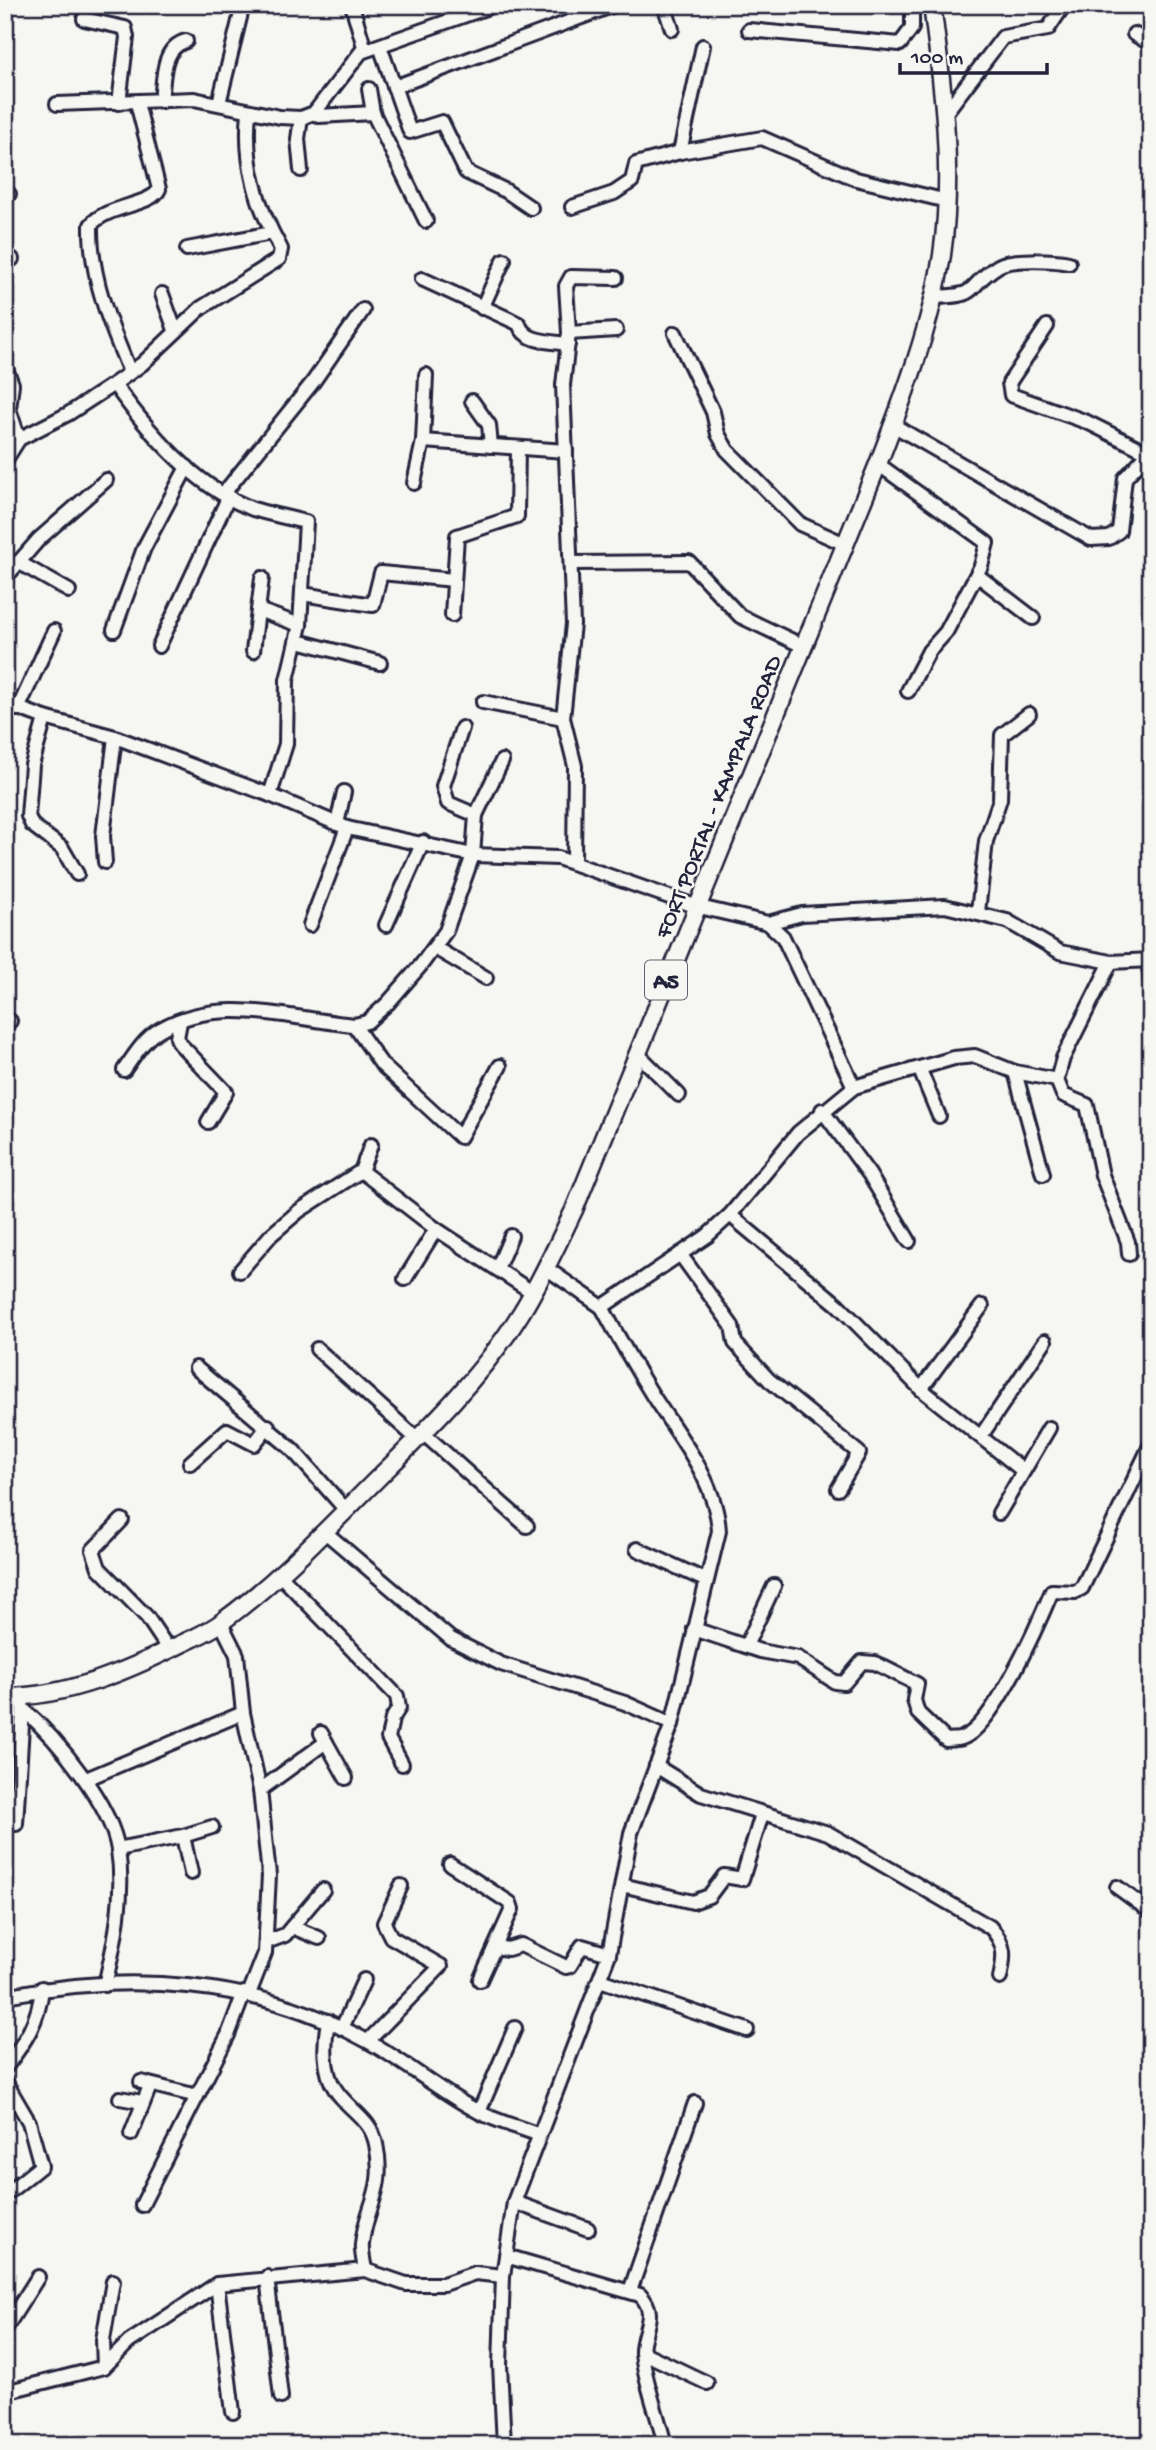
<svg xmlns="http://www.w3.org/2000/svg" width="1156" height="2450" font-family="'Gochi Hand',sans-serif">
  <rect width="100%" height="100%" fill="#f6f6f2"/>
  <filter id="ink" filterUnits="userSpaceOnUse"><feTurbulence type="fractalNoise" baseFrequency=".0143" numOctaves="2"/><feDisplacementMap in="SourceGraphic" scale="14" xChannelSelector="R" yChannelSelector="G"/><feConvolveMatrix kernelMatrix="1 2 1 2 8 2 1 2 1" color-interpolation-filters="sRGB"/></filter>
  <g filter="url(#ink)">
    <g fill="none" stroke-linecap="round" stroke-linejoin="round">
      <defs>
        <g id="minor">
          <path d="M352,5L365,50"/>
          <path d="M664,5L672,29"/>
          <path d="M84,19L125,28L127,37L119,103"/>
          <path d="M749,30L900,44L912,28V5"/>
          <path d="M1134,34L1151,44"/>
          <path d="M380,46L410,132L442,122L466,172L506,191L531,208"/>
          <path d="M394,87L614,5"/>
          <path d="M369,89L373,113L426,221"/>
          <path d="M161,101C164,79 161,48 186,41"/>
          <path d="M219,103L243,5"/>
          <path d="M57,104L194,99L280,117L301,118L314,113L361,52L494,5"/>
          <path d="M946,112L1003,37L1048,29L1064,5"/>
          <path d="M314,113L319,116L373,113"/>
          <path d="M680,152L703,46"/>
          <path d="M301,170L298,139L301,118"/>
          <path d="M5,194H9"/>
          <path d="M572,207L614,193L632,181L636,164L680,152L762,138L856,179L947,201"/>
          <path d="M187,249L272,233"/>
          <path d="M5,260L12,259"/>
          <path d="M422,279L511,320L519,324C525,343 550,341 568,344"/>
          <path d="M162,294L175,330"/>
          <path d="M932,297C984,296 963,288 998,266C1011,258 1054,260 1069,263"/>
          <path d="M482,308L504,260"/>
          <path d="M1047,326L1009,383L1011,395L1087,422L1149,453"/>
          <path d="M569,333L616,330"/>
          <path d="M675,333L713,412L718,434L727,450L800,524L845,544"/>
          <path d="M5,366L12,384L9,409L19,439"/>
          <path d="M130,372C110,325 90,276 91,225C106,205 152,206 159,189L137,103"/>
          <path d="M114,384C148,432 196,488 253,509C270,514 288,518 306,522L300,625L287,680L286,744L270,795"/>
          <path d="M472,401L489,425L491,446"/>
          <path d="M893,425L1091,539L1109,538L1119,531L1125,478L1151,450"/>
          <path d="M423,441L566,451"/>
          <path d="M5,461L19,439L68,414L114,384L142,364L201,308L279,259L281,249C256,204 244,163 249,112"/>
          <path d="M878,464L987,543L981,566L946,632L929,651L908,691"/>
          <path d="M414,483L423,441L426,375"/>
          <path d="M224,493L313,382L363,310"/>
          <path d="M18,562L69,591"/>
          <path d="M571,563L689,562L740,616L803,646"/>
          <path d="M977,575L1033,618"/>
          <path d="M5,578L39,539L106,480"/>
          <path d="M302,594L373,605L381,573L454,580"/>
          <path d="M258,610L300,625"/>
          <path d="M452,615L457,536L517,516L518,448"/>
          <path d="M114,630L144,548L187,467"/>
          <path d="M298,641L380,663"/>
          <path d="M159,646L229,496"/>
          <path d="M253,651L262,578"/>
          <path d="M483,702L563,718"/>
          <path d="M5,703L45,718L115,737L270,795L347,828L473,855L558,858L695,906L768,923L802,914L945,906L1007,921L1060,952L1111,962L1151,960"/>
          <path d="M18,709L54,631"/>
          <path d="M45,718L32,765L28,816L32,825L62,848L77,874"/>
          <path d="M462,728L443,786L448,803L476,815"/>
          <path d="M337,824L344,792"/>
          <path d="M105,862L103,836L115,737"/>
          <path d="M574,862L575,766L563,718L573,624L563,385L569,333L566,286L571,277L616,278"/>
          <path d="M978,912L986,841L1000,799L1002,735L1029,714"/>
          <path d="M768,923L783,937L854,1087"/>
          <path d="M310,925L347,828"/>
          <path d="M386,925L423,842"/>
          <path d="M435,948L486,978"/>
          <path d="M1148,960L1151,981"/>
          <path d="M1111,962L1063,1058L1057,1080L1063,1095L1087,1105L1102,1175L1128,1242L1129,1254"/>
          <path d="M180,1022L177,1038L180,1044L226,1092L208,1122"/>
          <path d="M5,1024L10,1021"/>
          <path d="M354,1025L382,1065L460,1137L500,1066"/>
          <path d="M637,1053L679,1095"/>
          <path d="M124,1070C134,1056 144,1039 159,1030C219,994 290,1019 354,1025L367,1022L388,1003L421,965L446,931L473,855L476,815L502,761"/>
          <path d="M920,1070L939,1116"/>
          <path d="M1015,1072L1043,1174"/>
          <path d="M822,1110L869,1174L909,1241"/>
          <path d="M361,1171L436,1229L532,1292"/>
          <path d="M730,1215L838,1305L921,1389L1022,1470"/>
          <path d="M680,1254L732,1326L735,1343L769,1380L859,1453L838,1489"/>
          <path d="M546,1268L602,1307L707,1236L730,1215L798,1133L854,1087L954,1058L975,1056L1015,1072L1057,1080"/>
          <path d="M497,1269L511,1236"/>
          <path d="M240,1271L271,1235L299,1211L361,1171L371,1145"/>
          <path d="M405,1279L436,1229"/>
          <path d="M317,1349L417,1439"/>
          <path d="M196,1368L292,1449L346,1510"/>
          <path d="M921,1389L982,1306"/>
          <path d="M423,1433L527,1526"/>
          <path d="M981,1436L1045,1341"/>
          <path d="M190,1463L227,1430L254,1444L268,1426"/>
          <path d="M999,1513L1049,1428"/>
          <path d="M122,1520L93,1550L99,1568L147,1617L169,1650"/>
          <path d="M325,1532L451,1639L501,1664L625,1703L672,1724"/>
          <path d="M637,1549L705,1580"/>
          <path d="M280,1575L397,1696L399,1708L392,1719L388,1738L402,1764"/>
          <path d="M221,1623L237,1655L243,1713L260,1790L269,1875L265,1953L249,1994"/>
          <path d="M694,1629L760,1651L798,1658L835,1682L844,1683L862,1662L875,1663L917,1684L914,1700L918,1713L946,1740C951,1739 958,1740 962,1738C993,1728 1039,1622 1052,1591L1075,1592L1082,1588L1151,1444"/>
          <path d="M746,1646L774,1586"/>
          <path d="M21,1697L23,1709C57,1739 111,1804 118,1850C125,1894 115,1942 105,1985"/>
          <path d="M321,1733L346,1778"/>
          <path d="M656,1766L701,1794L828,1833L990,1927C1006,1944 1005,1956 1000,1978"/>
          <path d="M86,1779L243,1713"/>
          <path d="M260,1790L326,1742"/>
          <path d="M16,1824L23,1709"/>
          <path d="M183,1836L191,1873"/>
          <path d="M118,1849L183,1836L212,1827"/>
          <path d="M450,1864L510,1903L512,1909L480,1980"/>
          <path d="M622,1885L693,1902L709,1896L724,1876L742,1879L762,1814"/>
          <path d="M1117,1887L1151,1912"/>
          <path d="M292,1927L319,1938"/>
          <path d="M266,1942L285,1935L323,1890"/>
          <path d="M495,1947L508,1949L521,1945L566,1967L570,1966L582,1946L609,1954"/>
          <path d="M600,1980L747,2030"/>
          <path d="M5,1996C127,1972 257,1979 367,2041C406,2062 440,2092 479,2112C498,2122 519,2127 539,2135"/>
          <path d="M328,2021C324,2042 323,2071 335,2089C348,2110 371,2118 376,2144C386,2192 366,2204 362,2244C361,2252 364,2262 365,2270"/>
          <path d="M342,2028L364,1980"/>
          <path d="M368,2041L441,1966L391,1937L384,1923L401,1886"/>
          <path d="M5,2068C25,2042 39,2021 42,1988"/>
          <path d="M5,2081L29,2122L41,2166L5,2195"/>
          <path d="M141,2082L197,2096"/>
          <path d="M120,2098L142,2102"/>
          <path d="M479,2112L515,2028"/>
          <path d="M131,2134L150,2086"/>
          <path d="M514,2202L588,2229"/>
          <path d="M142,2205L228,2035L244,1993"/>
          <path d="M506,2256L640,2295C659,2314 642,2329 642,2352C643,2376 659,2419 665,2445"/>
          <path d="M267,2277L281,2397"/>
          <path d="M217,2284L233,2412"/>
          <path d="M630,2291L695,2103"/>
          <path d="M5,2329L38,2277"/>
          <path d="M642,2352L707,2383"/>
          <path d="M104,2367L103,2340L113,2281"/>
          <path d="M5,2392L104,2367L129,2342L217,2284L365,2270L406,2284H443L475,2273L503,2276"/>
          <path d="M504,2445L500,2365L503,2276L514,2202L609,1954L631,1833L672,1724L719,1531C716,1480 679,1437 653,1396C635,1367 618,1337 602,1307"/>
        </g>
        <path id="major" d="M5,1697C67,1697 127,1671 181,1644C195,1637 211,1631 223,1621C279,1580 326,1530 375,1481C427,1430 482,1376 521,1313C541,1281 557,1245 574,1210L878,464C904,397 931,326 942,255C954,171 943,88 932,5"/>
      </defs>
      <use href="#minor" stroke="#22223b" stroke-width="18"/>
      <use href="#major" stroke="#22223b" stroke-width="21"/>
      <use href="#minor" stroke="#f6f6f2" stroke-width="12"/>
      <use href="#major" stroke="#f6f6f2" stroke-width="16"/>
    </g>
  </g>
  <g text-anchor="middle" stroke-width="5" stroke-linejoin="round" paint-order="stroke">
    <rect fill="#f6f6f2" stroke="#626272" stroke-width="2" x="645" y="960.5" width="42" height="39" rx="5"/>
    <g font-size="23" font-weight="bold" fill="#22223b">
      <text x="666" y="988">A5</text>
    </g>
    <g font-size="24" fill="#22223b" stroke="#f6f6f2">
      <text transform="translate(717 796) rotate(-68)" y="8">FORT PORTAL - KAMPALA ROAD</text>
    </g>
  </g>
  <rect width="1156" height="2450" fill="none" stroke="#f6f6f2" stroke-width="28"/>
  <rect x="14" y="14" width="1128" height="2422" fill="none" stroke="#22223b" stroke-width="2.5" filter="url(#ink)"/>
  <path d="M900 63v10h147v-10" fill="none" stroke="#22223b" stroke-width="3.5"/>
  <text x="911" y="63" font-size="21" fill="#22223b" stroke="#f6f6f2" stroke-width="5" paint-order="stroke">100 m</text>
</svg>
